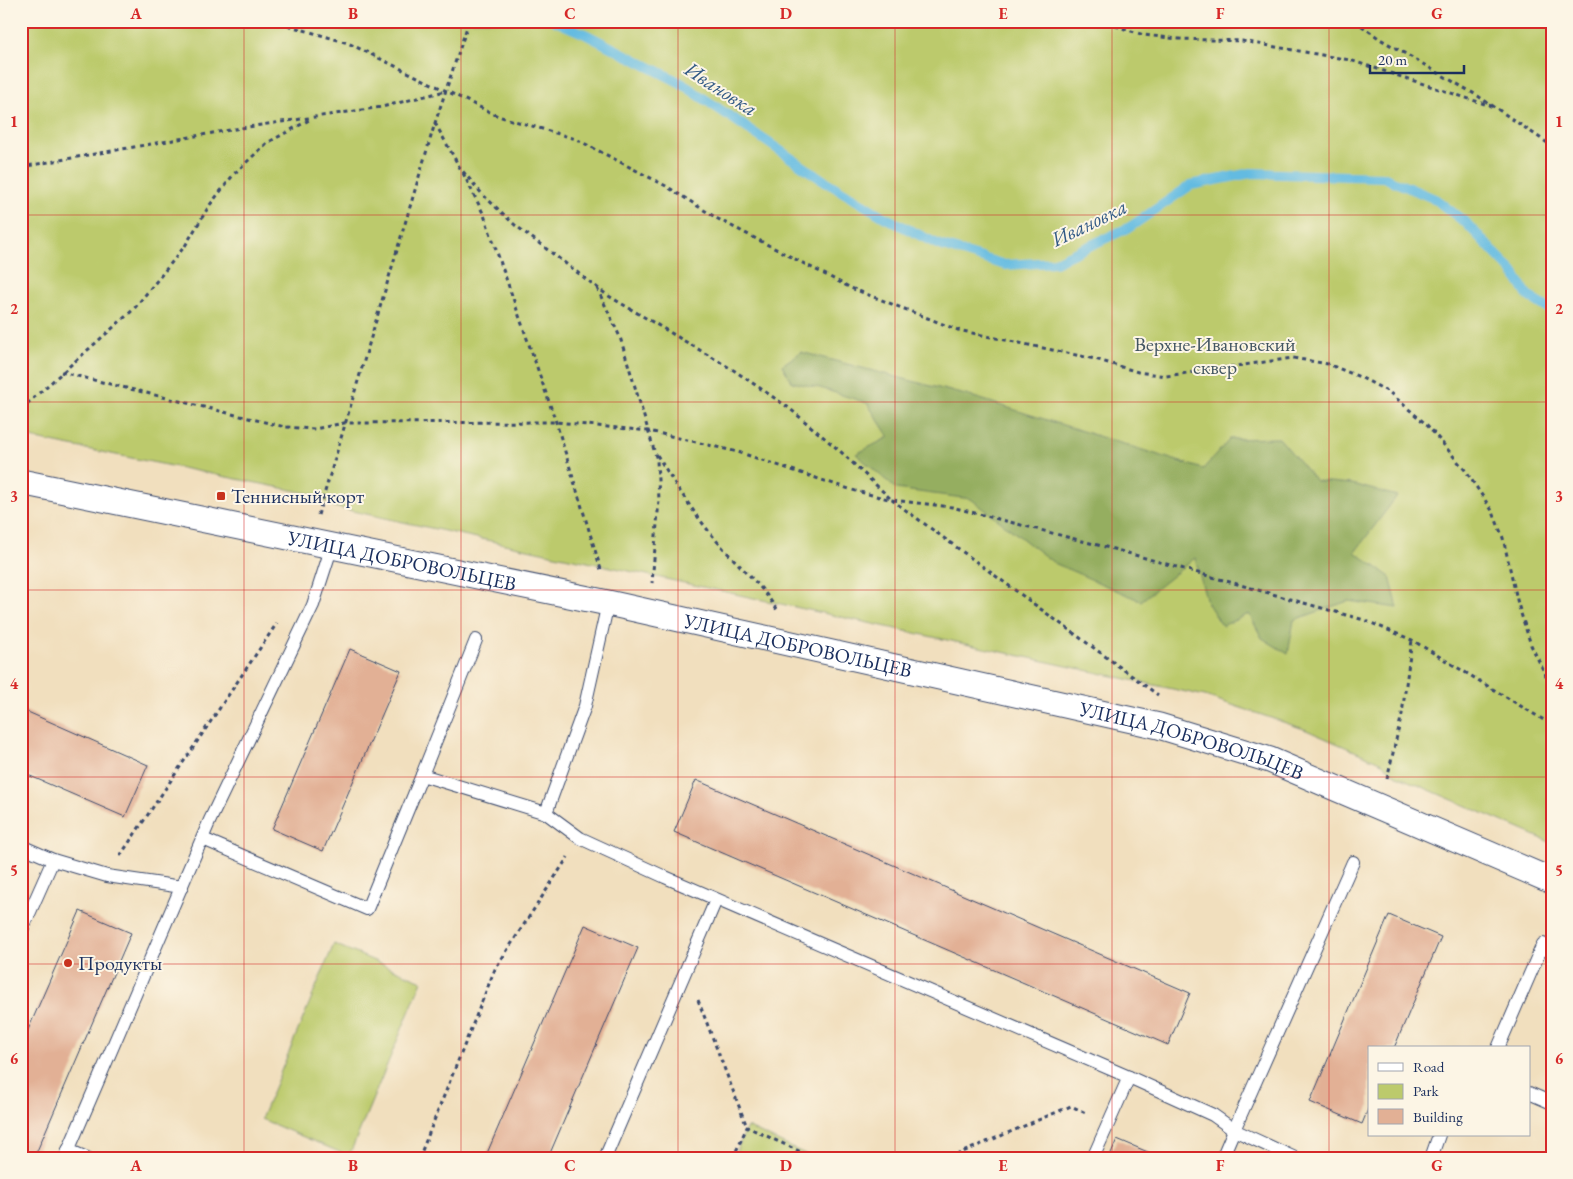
<svg xmlns="http://www.w3.org/2000/svg" width="1573" height="1179" font-family="'EB Garamond',serif">
  <rect width="100%" height="100%" fill="#fcf5e5"/>
  <filter id="ink" filterUnits="userSpaceOnUse"><feTurbulence type="fractalNoise" baseFrequency=".02" numOctaves="2"/><feDisplacementMap in="SourceGraphic" scale="10" xChannelSelector="R" yChannelSelector="G"/><feConvolveMatrix kernelMatrix="1 2 1 2 8 2 1 2 1" color-interpolation-filters="sRGB"/></filter>
  <filter id="wash" filterUnits="userSpaceOnUse"><feTurbulence type="fractalNoise" baseFrequency=".0096" numOctaves="4" result="noise"/><feDisplacementMap in="SourceGraphic" scale="20" xChannelSelector="R" yChannelSelector="G"/><feGaussianBlur stdDeviation="1.12" result="paint"/><feColorMatrix in="noise" values="0 0 0 0 0 0 0 0 0 0 0 0 0 0 0 0 0 1.4 0 .05"/><feComposite in="paint" operator="in"/></filter>
  <g filter="url(#wash)">
    <rect width="100%" height="100%" fill="#f1dfbe"/>
    <g fill="#bcca6c" stroke="#6c7c65">
      <path d="M21,21H1552V843L1397,776L1382,763L1304,729L1205,696L334,507L312,494L21,436Z"/>
      <path d="M334,944L422,981L349,1156L261,1119Z"/>
      <path d="M747,1127L814,1158H733Z"/>
    </g>
    <path fill="#95ae60" stroke="#586e5f" d="M801,352L977,398L1203,469L1230,439L1279,438L1316,481L1352,484L1397,496L1355,552L1390,577L1398,608L1348,601L1294,620L1288,654L1262,638L1249,614L1222,626L1207,602L1195,558L1141,601L1054,563L971,499L896,489L856,454L889,437L867,403L820,388L792,382L782,365Z"/>
    <g fill="none" stroke-linecap="round" stroke-linejoin="round">
      <path stroke="#64bbe1" stroke-width="10" d="M555,21L585,34L681,83L823,180L884,217L939,245L1005,265L1055,262L1130,227L1191,185L1251,173L1383,177L1435,199L1466,223L1513,272L1528,296L1552,311"/>
    </g>
    <g id="blocks">
      <g fill="#e2b095">
        <path d="M350,649L401,671L323,851L272,829Z"/>
        <path d="M21,709L148,765L125,817L21,772Z"/>
        <path d="M696,780L1190,993L1168,1045L674,832Z"/>
        <path d="M80,911L131,933L34,1158H21V1046Z"/>
        <path d="M1389,915L1441,937L1394,1048H1369V1107L1362,1124L1310,1102Z"/>
        <path d="M585,925L638,948L625,978L548,1158H485Z"/>
        <path d="M1117,1139L1162,1158H1109Z"/>
      </g>
    </g>
  </g>
  <g filter="url(#ink)">
    <use href="#blocks" fill-opacity="0" stroke="#3b496c" stroke-width="1"/>
    <g fill="none" stroke-linecap="round" stroke-linejoin="round">
      <defs>
        <g id="lane">
          <path d="M608,603L585,706L546,813L580,838L665,877L1129,1077L1213,1115L1234,1130L1222,1158"/>
          <path d="M422,775L476,640"/>
          <path d="M203,839L367,909L422,775L546,813"/>
          <path d="M21,846L53,860L107,876L182,887"/>
          <path d="M21,932L53,860"/>
          <path d="M1498,1048L1543,944"/>
          <path d="M1529,1093L1552,1103"/>
          <path d="M68,1150L87,1158"/>
          <path d="M65,1158L210,820L313,605L332,546"/>
          <path d="M605,1158L716,900"/>
          <path d="M1093,1158L1129,1077"/>
          <path d="M1295,1158L1234,1130L1353,862"/>
          <path d="M1431,1158L1439,1135"/>
        </g>
        <g id="street">
          <path id="s1" d="M21,482L608,603L1159,726L1270,760L1552,881"/>
        </g>
      </defs>
      <use href="#lane" stroke="#3b496c" stroke-width="14"/>
      <use href="#street" stroke="#3b496c" stroke-width="27"/>
      <g stroke="#3b496c" stroke-width="3" stroke-dasharray="4 4" stroke-linecap="butt">
        <path d="M273,21L348,43L498,116L576,139L666,186L718,219L851,288L958,330L1095,359L1138,372L1166,376L1293,358L1328,364L1362,378L1389,392L1427,425L1465,470L1493,512L1503,538L1518,604L1531,645L1552,688"/>
        <path d="M1100,21L1144,35L1179,39L1242,41L1350,60L1494,107"/>
        <path d="M1355,21L1380,39L1478,96L1552,146"/>
        <path d="M435,123L460,168L483,195L515,225L607,295L735,371L789,408L840,451L892,500L952,507L1117,550L1364,620L1412,640L1552,725"/>
        <path d="M21,167L241,128L382,107L445,91"/>
        <path d="M463,173L484,215L556,422L602,573"/>
        <path d="M597,288L620,337L657,460L659,500L652,583"/>
        <path d="M61,372L285,427L315,429L344,423L556,422L649,431L738,452L852,490L892,500L1158,695"/>
        <path d="M21,409L133,310L185,246L209,206L234,174L267,143L311,119"/>
        <path d="M657,455C675,484 694,514 716,540C736,564 762,584 778,612"/>
        <path d="M318,515L435,123L469,21"/>
        <path d="M1387,779L1402,714L1412,640"/>
        <path d="M120,856L277,623"/>
        <path d="M698,1000L747,1127"/>
        <path d="M419,1158L495,969L568,857"/>
        <path d="M733,1158L747,1127L814,1158"/>
        <path d="M949,1158L1071,1106L1088,1114"/>
      </g>
      <use href="#lane" stroke="#fff" stroke-width="12"/>
      <use href="#street" stroke="#fff" stroke-width="25"/>
    </g>
  </g>
  <path fill="none" stroke="#d62828" stroke-width="1" stroke-opacity="0.55" d="M244,21V1158M461,21V1158M678,21V1158M895,21V1158M1112,21V1158M1329,21V1158M21,215H1552M21,402H1552M21,590H1552M21,777H1552M21,964H1552"/>
  <g fill="#c8321e" stroke="#fcf5e5" stroke-width="2">
    <rect x="216" y="491" width="10" height="10" rx="2.5"/>
    <circle cx="68" cy="963" r="5"/>
  </g>
  <g text-anchor="middle" stroke-width="4" stroke-linejoin="round" paint-order="stroke">
    <g font-size="20" fill="#435662" stroke="#fcf5e5">
      <text x="1215" y="351">Верхне-Ивановский<tspan x="1215" dy="23">сквер</tspan></text>
    </g>
    <g font-size="20" fill="#1b2f5e" stroke="#fcf5e5" text-anchor="start">
      <text x="231" y="503">Теннисный корт</text>
      <text x="78" y="970">Продукты</text>
    </g>
    <g font-size="20" fill="#1b2f5e" stroke="#fcf5e5">
      <text dy="7" stroke="none"><textPath href="#s1" startOffset="389">УЛИЦА ДОБРОВОЛЬЦЕВ</textPath></text>
      <text dy="7" stroke="none"><textPath href="#s1" startOffset="794">УЛИЦА ДОБРОВОЛЬЦЕВ</textPath></text>
      <text dy="7" stroke="none"><textPath href="#s1" startOffset="1199">УЛИЦА ДОБРОВОЛЬЦЕВ</textPath></text>
    </g>
    <g font-size="21" font-style="italic" fill="#315985" stroke="#fcf5e5">
      <text transform="translate(721 89) rotate(33)" y="7">Ивановка</text>
      <text transform="translate(1089 223) rotate(-26)" y="7">Ивановка</text>
    </g>
  </g>
  <rect width="1573" height="1179" fill="none" stroke="#fcf5e5" stroke-width="55"/>
  <rect x="1368" y="1046" width="162" height="90" fill="#fcf5e5" stroke="#a2a6af"/>
  <rect x="1378" y="1063" width="25" height="8" fill="#ffffff" stroke="#a2a6af"/>
  <text x="1413" y="1072" font-size="15" fill="#1b2f5e">Road</text>
  <rect x="1378" y="1084" width="25" height="15" fill="#bcca6c" stroke="#a2a6af"/>
  <text x="1413" y="1096" font-size="15" fill="#1b2f5e">Park</text>
  <rect x="1378" y="1109" width="25" height="15" fill="#e2b095" stroke="#a2a6af"/>
  <text x="1413" y="1122" font-size="15" fill="#1b2f5e">Building</text>
  <path d="M1370 65v8h94v-8" fill="none" stroke="#1b2f5e" stroke-width="2.5"/>
  <text x="1378" y="65" font-size="15" fill="#1b2f5e" stroke="#fcf5e5" stroke-width="4" paint-order="stroke">20 m</text>
  <rect x="28" y="28" width="1518" height="1124" fill="none" stroke="#d62828" stroke-width="2"/>
  <g font-size="16" text-anchor="middle" font-weight="bold" fill="#d62828">
    <text x="136" y="19">A</text>
    <text x="353" y="19">B</text>
    <text x="570" y="19">C</text>
    <text x="786" y="19">D</text>
    <text x="1003" y="19">E</text>
    <text x="1220" y="19">F</text>
    <text x="1437" y="19">G</text>
    <text x="14" y="127">1</text>
    <text x="1559" y="127">1</text>
    <text x="14" y="314">2</text>
    <text x="1559" y="314">2</text>
    <text x="14" y="502">3</text>
    <text x="1559" y="502">3</text>
    <text x="14" y="689">4</text>
    <text x="1559" y="689">4</text>
    <text x="14" y="876">5</text>
    <text x="1559" y="876">5</text>
    <text x="14" y="1064">6</text>
    <text x="1559" y="1064">6</text>
    <text x="136" y="1171">A</text>
    <text x="353" y="1171">B</text>
    <text x="570" y="1171">C</text>
    <text x="786" y="1171">D</text>
    <text x="1003" y="1171">E</text>
    <text x="1220" y="1171">F</text>
    <text x="1437" y="1171">G</text>
  </g>
</svg>
